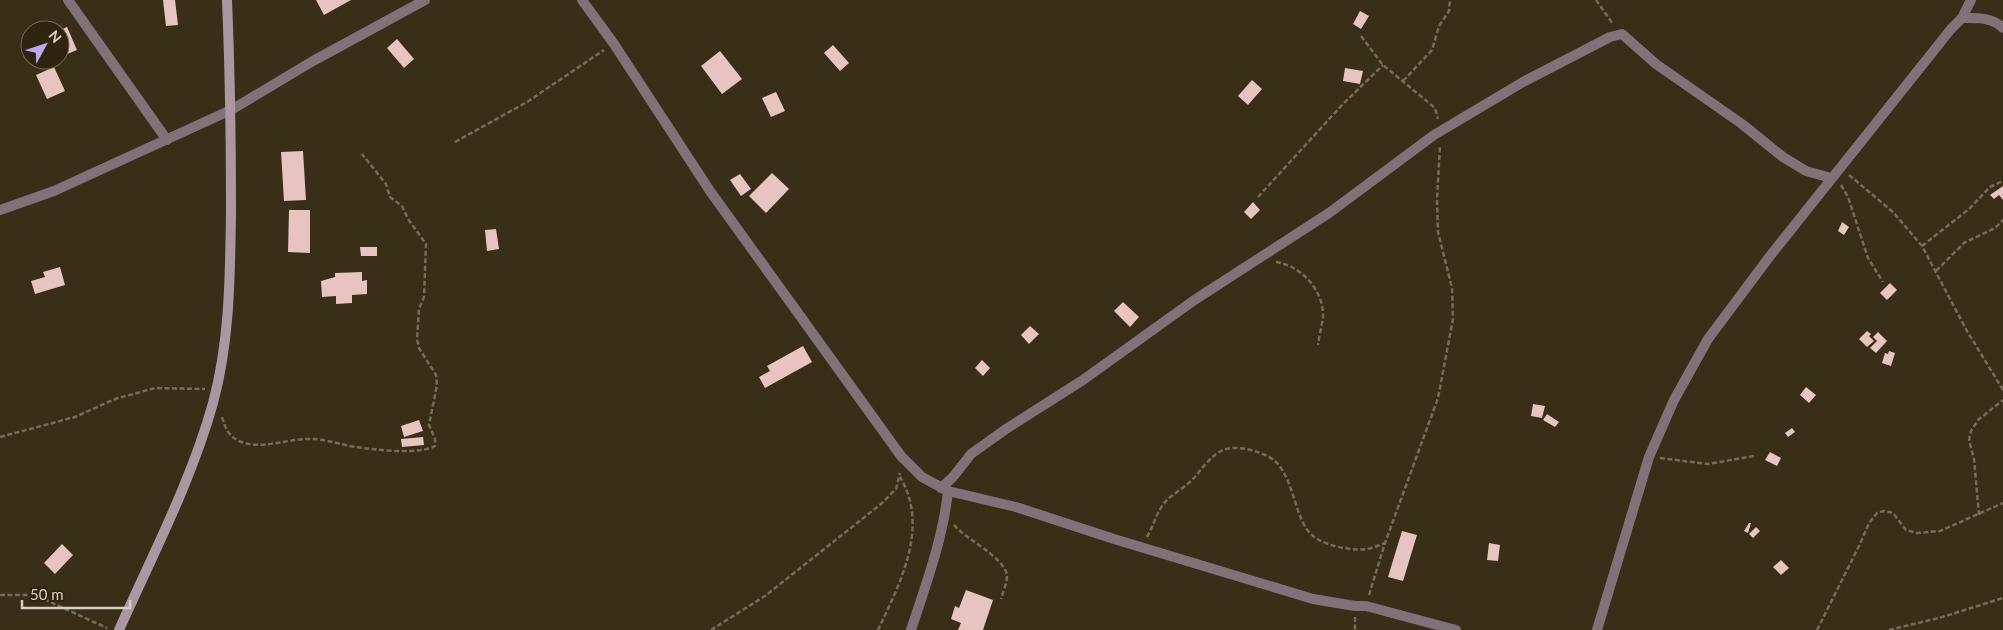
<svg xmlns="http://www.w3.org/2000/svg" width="2003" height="630" font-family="Lato,sans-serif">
  <rect width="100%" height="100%" fill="#392e17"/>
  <g fill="#e7c4c0">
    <path d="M163,0H175L178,25L166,26Z"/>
    <path d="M316,0H351L324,15Z"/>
    <path d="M1360,11L1369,16L1361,29L1353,24Z"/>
    <path d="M67,27L77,50L60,57V30Z"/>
    <path d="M397,39L414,59L404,68L387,48Z"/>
    <path d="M833,45L849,63L840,71L824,53Z"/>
    <path d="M720,51L742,79L722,94L701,66Z"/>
    <path d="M54,67L65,91L47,99L36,75Z"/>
    <path d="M1345,68L1363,71L1360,84L1343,81Z"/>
    <path d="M1252,80L1262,89L1248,105L1238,96Z"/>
    <path d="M776,92L785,111L771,117L762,98Z"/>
    <path d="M303,151L306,200L284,201L281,152Z"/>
    <path d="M772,173L789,189L766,213L749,196Z"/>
    <path d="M740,174L751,189L741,196L730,180Z"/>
    <path d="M2003,186V200L1999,195L1994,199L1990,195Z"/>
    <path d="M1253,202L1260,210L1251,219L1244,212Z"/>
    <path d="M289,210H310V253L288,252Z"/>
    <path d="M1842,222L1849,227L1844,235L1838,231Z"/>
    <path d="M496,229L499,249L487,251L485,230Z"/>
    <path d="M360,247H377V256H361Z"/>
    <path d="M60,267L65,285L35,294L31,281L45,277L43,272Z"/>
    <path d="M362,272V281L367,280V294L352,295V303L336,304V296L322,297L321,281L335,277V273Z"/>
    <path d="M1890,283L1897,290L1887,300L1880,293Z"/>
    <path d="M1123,302L1139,317L1130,327L1114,311Z"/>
    <path d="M1030,326L1039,334L1029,344L1021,335Z"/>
    <path d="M1867,331L1871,334L1869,336L1874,341L1867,347L1859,339Z"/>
    <path d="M1878,332L1887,341L1876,353L1870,348L1877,341L1873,337Z"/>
    <path d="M803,346L812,362L765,388L759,377L770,371L767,366Z"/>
    <path d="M1889,351L1895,353L1891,366L1882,363L1885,353L1888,354Z"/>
    <path d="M982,360L990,368L983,376L975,368Z"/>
    <path d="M1806,387L1816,395L1809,403L1800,395Z"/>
    <path d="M1533,404L1545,406L1542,418L1531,416Z"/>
    <path d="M1547,414L1559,422L1555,427L1543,420Z"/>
    <path d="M419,420L423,431L404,437L401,426Z"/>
    <path d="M1792,428L1795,432L1788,437L1785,433Z"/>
    <path d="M423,437L424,445L402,447L401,439Z"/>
    <path d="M1770,452L1781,458L1777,466L1765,460Z"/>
    <path d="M1749,523H1751L1748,533L1744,531Z"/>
    <path d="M1756,527L1760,531L1753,538L1749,534Z"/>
    <path d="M1402,531L1417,535L1403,581L1388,577Z"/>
    <path d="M1489,543L1500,545L1498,561L1487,560Z"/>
    <path d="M62,544L73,555L55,574L44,563Z"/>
    <path d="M1781,560L1789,568L1781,575L1773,567Z"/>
    <path d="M966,590L993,600L983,630H958L961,623L951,619L955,606L959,608Z"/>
  </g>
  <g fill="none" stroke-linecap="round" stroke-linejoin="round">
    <g stroke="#766d59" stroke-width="2.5" stroke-dasharray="5 2.5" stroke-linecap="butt">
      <path d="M1596,0L1613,24"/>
      <path d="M1361,36L1383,65L1435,108L1438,119"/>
      <path d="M1403,81L1432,50L1439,26L1449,11L1450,0"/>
      <path d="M455,142L527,102L604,50"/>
      <path d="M1849,175L1893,212L1922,246L1967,331L2003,390"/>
      <path d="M1841,185L1848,197L1868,258L1883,282"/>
      <path d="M1258,197L1342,105L1383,65"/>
      <path d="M1922,246L1969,209L1990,187L2003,181"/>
      <path d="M1276,262C1302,266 1324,291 1323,317C1322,326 1319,336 1318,345"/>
      <path d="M1936,271L1964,243L1995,228L2003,220"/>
      <path d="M222,417C225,427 228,436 239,441C262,451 287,438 311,439C326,439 341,445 356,447C375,450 420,455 435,446V439L429,425L437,385L436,375L419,348L417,339L419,309L424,297L426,244L408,219L402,206L390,197L386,184L362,154"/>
      <path d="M0,437L75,417L115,399L155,388L205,389"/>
      <path d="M1660,458L1708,464L1754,456"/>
      <path d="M1979,515L1974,459L1969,440L1971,431L1978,420L2003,400"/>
      <path d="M954,525C964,538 1006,558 1007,576C1007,583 1003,592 1001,599"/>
      <path d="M1147,537C1154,525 1157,510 1167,500C1174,493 1184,488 1191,481C1201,471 1208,458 1221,451C1234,443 1267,452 1277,463C1295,483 1295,520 1312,535C1324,546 1351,551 1367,549C1373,548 1379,545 1385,543"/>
      <path d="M0,595H35L107,628"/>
      <path d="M1369,595L1385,543L1438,398L1453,319L1452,288L1438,232L1437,199L1440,146"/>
      <path d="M1355,617V630"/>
      <path d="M711,630L765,596L881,504L896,489L900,473"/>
      <path d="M878,630C900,583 930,527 900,477"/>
      <path d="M1817,630L1860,544L1869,523L1877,513L1884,511L1893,513L1906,530L1917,533L1940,531L2003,503"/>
      <path d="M1889,630L1939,618L2003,598"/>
    </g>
    <g stroke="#7f7278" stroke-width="10">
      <path d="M68,0L167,140"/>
      <path d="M582,0L614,44L710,191L901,456L922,477L948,491C943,539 926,584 911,630"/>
      <path d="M1962,18L1971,0"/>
      <path d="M0,210L54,191L231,110L313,61L425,0"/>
      <path d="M941,488L953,477L971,454L1006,429L1083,380L1193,301L1329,213L1434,135L1523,82L1610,37L1622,34L1656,64L1742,124L1783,157L1806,171L1831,178"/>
      <path d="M948,491L1016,507L1114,539L1313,599L1355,606H1366L1456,630"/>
      <path d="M1597,630L1649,457L1674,400L1708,339L1770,256L1951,29L1962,18C1977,18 1992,17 2003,28"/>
    </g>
    <path stroke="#ab97a1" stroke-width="10" d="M119,630C152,556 191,482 213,403C230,341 230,275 231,212C231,141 230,71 227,0"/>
  </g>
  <g transform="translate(45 45) rotate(50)"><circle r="24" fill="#2f240d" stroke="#726956"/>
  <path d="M0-4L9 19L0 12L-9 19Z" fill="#bda9f5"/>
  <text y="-8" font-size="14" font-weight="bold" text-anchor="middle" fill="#d7d1c3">N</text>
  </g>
  <path d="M22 600v8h108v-8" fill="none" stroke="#d7d1c3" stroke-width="2.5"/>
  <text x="30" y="600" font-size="15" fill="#d7d1c3" stroke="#2f240d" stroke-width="4" paint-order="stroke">50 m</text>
</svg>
